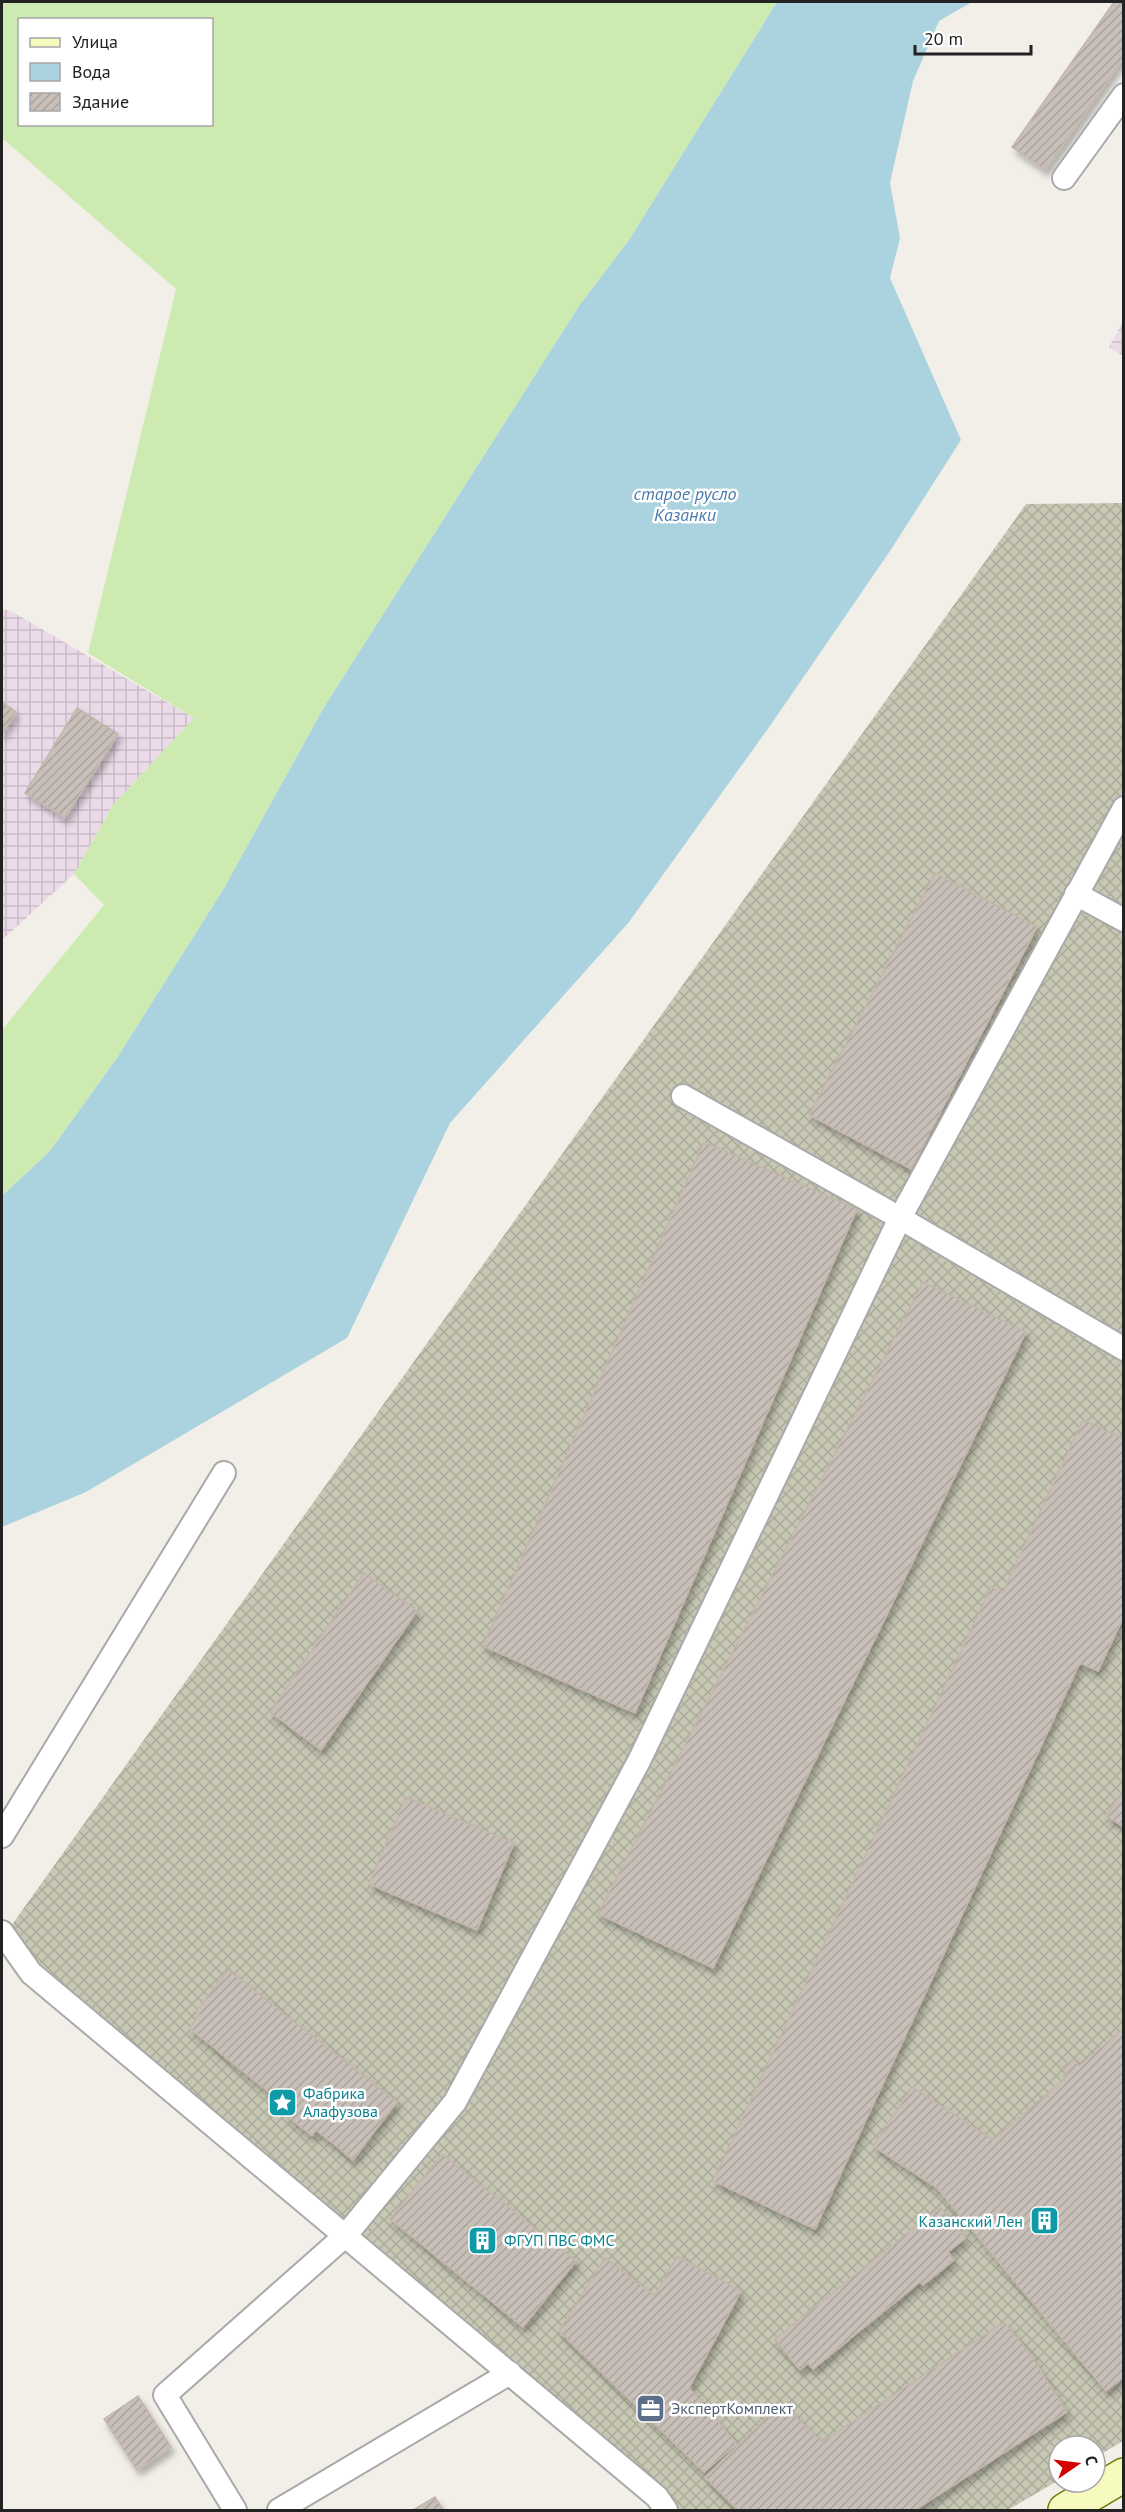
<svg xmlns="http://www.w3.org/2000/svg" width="1125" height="2512" font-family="'PT Sans',sans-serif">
  <defs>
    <pattern id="industrial-grid" width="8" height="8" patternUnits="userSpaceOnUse" patternTransform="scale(1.5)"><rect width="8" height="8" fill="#ebdbe8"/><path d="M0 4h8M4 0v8" fill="none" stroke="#c9bcc7"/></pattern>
    <pattern id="construction-cross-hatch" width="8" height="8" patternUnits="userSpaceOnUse" patternTransform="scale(1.5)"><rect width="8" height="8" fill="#c7c7b4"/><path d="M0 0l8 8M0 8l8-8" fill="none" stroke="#abab9a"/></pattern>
    <pattern id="building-hatch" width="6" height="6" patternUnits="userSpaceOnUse" patternTransform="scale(1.5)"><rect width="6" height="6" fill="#c7bfb8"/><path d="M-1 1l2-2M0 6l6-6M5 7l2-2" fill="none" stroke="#aba49e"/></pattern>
    <filter id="shadow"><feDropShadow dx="3.5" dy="6" stdDeviation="3" flood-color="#0004"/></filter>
  </defs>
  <rect width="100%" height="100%" fill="#f2efe9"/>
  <g fill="url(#industrial-grid)">
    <path d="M1123,322V356L1109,347Z"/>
    <path d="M2,608L16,614L194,718L113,805L74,874L2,940Z"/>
  </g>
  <path fill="url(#construction-cross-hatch)" d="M1123,503V2441L1095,2458V2446H1059V2480L1008,2510H657L6,1933L1026,504Z"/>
  <path fill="#cdebb0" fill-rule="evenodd" d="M2,2H777L629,240L579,306L323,709L223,890L117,1058L50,1151L2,1196V1030L104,905L74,874L113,805L194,718L88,653L176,289L2,138ZM20,20H212V124H20Z"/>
  <path fill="#aad3df" d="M777,2H972L939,21L913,81L890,183L900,238L890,278L961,440L892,548L772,723L629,922L450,1123L347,1338L86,1492L2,1527V1196L50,1151L117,1058L223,890L323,709L579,306L629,240Z"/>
  <g fill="url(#building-hatch)" stroke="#c4b6ab" stroke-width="1.5" filter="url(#shadow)">
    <path d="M1114,2H1124V57L1045,170L1012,147Z"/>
    <path d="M2,702L16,712L2,735Z"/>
    <path d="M77,708L118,734L65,818L25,793Z"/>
    <path d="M935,873L1037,927L911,1169L809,1115Z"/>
    <path d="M704,1142L857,1209L635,1713L483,1646Z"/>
    <path d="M923,1282L1026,1332L713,1968L598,1914Z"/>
    <path d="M1083,1420L1124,1439V1616L1098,1671L1080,1663L815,2229L713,2181L991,1587L1003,1592Z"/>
    <path d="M364,1573L417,1611L321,1750L270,1712Z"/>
    <path d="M1124,1789V1827L1106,1816Z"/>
    <path d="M406,1797L514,1843L477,1930L369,1884Z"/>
    <path d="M228,1970L397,2102L353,2160L316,2130L312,2136L286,2115L291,2110L189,2028L200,2014L196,2011Z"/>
    <path d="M1124,2028V2377L1106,2391L937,2188L873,2146L912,2087L993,2140L1068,2076L1062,2068L1073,2059L1079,2066Z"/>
    <path d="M442,2154L576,2261L523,2327L390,2219Z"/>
    <path d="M940,2207L966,2238L948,2252L954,2260L923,2285L920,2282L813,2369L808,2363L800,2370L775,2339Z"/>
    <path d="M677,2256L741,2291L689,2388L737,2444L704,2472L559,2331L605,2258L655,2296Z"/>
    <path d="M1004,2322L1028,2351L1067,2412L915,2510H738L705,2477L782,2403L822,2442Z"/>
    <path d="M138,2396L171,2447L137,2470L104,2419Z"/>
    <path d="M435,2497L443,2510H413Z"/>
  </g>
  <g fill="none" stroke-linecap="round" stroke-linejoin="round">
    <defs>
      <g id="lane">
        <path d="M1064,178L1124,95"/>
        <path d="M1076,894L1124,920"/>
        <path d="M683,1096L900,1218L1124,1349"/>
        <path d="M2,1836L224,1473"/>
        <path d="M2,1932L31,1973L657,2497L666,2510"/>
        <path d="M235,2510L165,2395L346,2235L455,2102L639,1761L900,1218L1124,808"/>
        <path d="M279,2510L510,2373"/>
      </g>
      <path id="secondary" d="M1065,2510L1124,2475"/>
    </defs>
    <use href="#lane" stroke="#a9a9a9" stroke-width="26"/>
    <use href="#secondary" stroke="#707d05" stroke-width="36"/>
    <use href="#lane" stroke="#fff" stroke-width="22"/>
    <use href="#secondary" stroke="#f7fabf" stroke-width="33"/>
  </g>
  <defs>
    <symbol id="sight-square" viewBox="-11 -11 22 22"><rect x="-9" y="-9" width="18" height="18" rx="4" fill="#0f9aa8" stroke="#fff"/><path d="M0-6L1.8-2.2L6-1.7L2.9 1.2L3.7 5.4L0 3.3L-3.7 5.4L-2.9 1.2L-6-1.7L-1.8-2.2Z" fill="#fff"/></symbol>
    <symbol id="building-square" viewBox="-11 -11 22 22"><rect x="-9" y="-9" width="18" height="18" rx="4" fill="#0f9aa8" stroke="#fff"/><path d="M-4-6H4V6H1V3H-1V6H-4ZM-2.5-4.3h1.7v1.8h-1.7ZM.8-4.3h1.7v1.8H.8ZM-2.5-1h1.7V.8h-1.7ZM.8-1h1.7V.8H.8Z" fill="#fff"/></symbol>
    <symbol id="office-square" viewBox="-11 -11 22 22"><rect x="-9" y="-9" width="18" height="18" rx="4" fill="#5c6f8a" stroke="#fff"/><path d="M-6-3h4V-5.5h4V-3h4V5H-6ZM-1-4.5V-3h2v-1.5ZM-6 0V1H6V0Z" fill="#fff"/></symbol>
  </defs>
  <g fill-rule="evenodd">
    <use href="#sight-square" x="266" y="2086" width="33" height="33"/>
    <use href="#building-square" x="1028" y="2204" width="33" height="33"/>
    <use href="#building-square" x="466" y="2224" width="33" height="33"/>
    <use href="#office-square" x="634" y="2392" width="33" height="33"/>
  </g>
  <g text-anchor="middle" stroke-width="5" stroke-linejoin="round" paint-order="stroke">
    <g font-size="16" fill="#0d838f" stroke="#fff" text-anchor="start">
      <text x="303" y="2099">Фабрика<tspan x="303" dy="18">Алафузова</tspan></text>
      <text x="1023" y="2227" text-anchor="end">Казанский Лен</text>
      <text x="504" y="2246">ФГУП ПВС ФМС</text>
    </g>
    <g font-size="16" fill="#4e5e75" stroke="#fff" text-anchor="start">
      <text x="671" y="2414">ЭкспертКомплект</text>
    </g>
    <g font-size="18" font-style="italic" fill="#4a7aab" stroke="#fff">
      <text x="685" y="500">старое русло<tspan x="685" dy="21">Казанки</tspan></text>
    </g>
  </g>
  <rect width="1125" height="2512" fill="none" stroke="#222222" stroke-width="6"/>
  <rect x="18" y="18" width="195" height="108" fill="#ffffff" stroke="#a7a7a7" stroke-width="1.5"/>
  <rect x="30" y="38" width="30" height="9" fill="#f7fabf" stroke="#a7a7a7" stroke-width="1.5"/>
  <text x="72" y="48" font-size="18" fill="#222222">Улица</text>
  <rect x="30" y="63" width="30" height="18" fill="#aad3df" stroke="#a7a7a7" stroke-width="1.5"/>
  <text x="72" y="78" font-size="18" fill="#222222">Вода</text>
  <rect x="30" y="93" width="30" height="18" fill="url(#building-hatch)" stroke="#a7a7a7" stroke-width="1.5"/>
  <text x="72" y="108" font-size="18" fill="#222222">Здание</text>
  <g transform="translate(1077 2464) rotate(76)"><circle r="28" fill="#ffffff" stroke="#a7a7a7" stroke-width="1.5"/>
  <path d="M0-4.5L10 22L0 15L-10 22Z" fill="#d40000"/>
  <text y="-9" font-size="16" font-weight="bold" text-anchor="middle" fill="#222222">С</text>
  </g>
  <path d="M915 45v9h116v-9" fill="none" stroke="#222222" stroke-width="3"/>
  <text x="924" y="45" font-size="18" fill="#222222" stroke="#ffffff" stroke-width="4.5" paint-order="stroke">20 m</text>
</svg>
